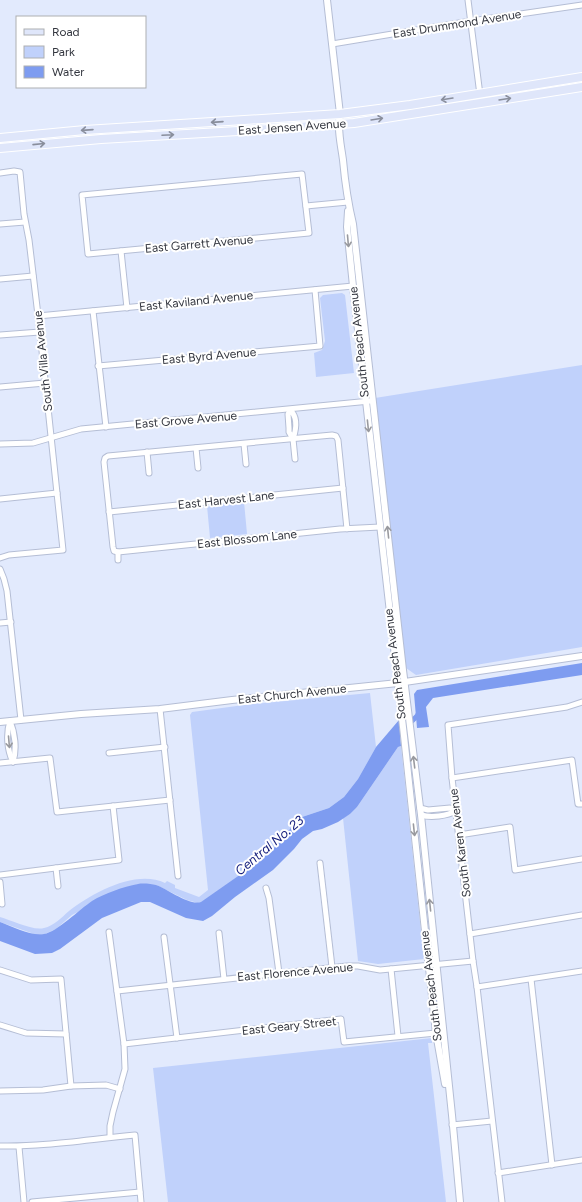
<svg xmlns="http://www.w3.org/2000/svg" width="582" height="1202" font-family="Figtree,sans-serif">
  <rect width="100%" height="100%" fill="#e2eafd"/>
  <g fill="#c0d1fb">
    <path d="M342,293L345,295L354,373L316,377L314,353L322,350L325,341L320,298L323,295Z"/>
    <path d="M582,365V647L416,675L406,668L375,398Z"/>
    <path d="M244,502L247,534L210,538L207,506Z"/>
    <path d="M370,693L376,747L358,779L344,797L329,808L299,818L276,846L258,862L202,902L198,903L187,900L156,885L139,884L122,889L72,915L56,929L45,934H34L0,922V917C11,920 33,931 44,928C54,926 62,917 69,911C92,893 136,869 165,883L167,881L175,885V888L199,897L208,890L190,715L192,712L244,705Z"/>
    <path d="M401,746L424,959L378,964L358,961L343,818L350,814L357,807L398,747Z"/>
    <path d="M432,1038V1043H428L446,1202H168L153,1068Z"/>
  </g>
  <g fill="#7e9cf0">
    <path d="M582,663V675L433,698L426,707L429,727L417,728L414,694L417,690Z"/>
    <path d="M399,720L401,746L398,747L357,807L350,814L338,822L322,829L313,831L302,839L294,849L273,870L235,897L212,916L203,921L186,918L150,902H141L102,918L60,949L52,953L35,954L0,941V922C13,927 30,936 44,934C57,932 80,909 92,901C105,893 123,887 138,884C143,883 152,884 156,885C168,889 189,906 201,902L258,862L276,846L299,818L329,808L344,797L358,779L376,747Z"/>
  </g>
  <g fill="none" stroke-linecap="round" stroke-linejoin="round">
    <path stroke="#7e9cf0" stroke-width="5" d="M402,731L417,716L419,712"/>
    <defs>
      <g id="minor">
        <path d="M468,0L481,103"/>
        <path d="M332,44L471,21L582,5"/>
        <path d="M0,173L14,171L20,172L24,214L29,240L40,332L63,550L9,555L0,558"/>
        <path d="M302,174L309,233L88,254L82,195Z"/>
        <path d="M306,206L348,202"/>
        <path d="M0,224L25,222"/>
        <path d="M121,251L127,308"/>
        <path d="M0,279L33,276"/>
        <path d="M93,311L106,427"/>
        <path d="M38,316L353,286"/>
        <path d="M0,335L40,332"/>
        <path d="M98,366L320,346L315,290"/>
        <path d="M0,387L45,383"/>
        <path d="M293,439C296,430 298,417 290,410L288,414L289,428V432L293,439L295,459"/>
        <path d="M0,444L33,443L81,429L370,401"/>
        <path d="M244,444L246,464"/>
        <path d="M196,448L198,468"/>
        <path d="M147,452L149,473"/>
        <path d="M0,499L57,493"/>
        <path d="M109,512L343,488"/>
        <path d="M347,529L338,440L336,436L332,435L108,456L105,458L104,462L113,547L114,551L118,552L340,529L380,527"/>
        <path d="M118,552V560"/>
        <path d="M0,569L4,579L7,591L21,720"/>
        <path d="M0,623L11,622"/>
        <path d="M160,709L178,876"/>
        <path d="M10,721C6,733 7,750 13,762"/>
        <path d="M10,721C15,733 17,749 13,762"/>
        <path d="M109,753L165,747"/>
        <path d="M0,763L50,758L57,812L170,800"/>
        <path d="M452,778L572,760L578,804H582"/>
        <path d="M420,808L428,810L450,808L456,811"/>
        <path d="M421,815C431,818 447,816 456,811"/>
        <path d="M459,835L510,827L515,870L582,859"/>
        <path d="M320,863L332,967"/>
        <path d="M56,868L58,886"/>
        <path d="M0,875L119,860L113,806"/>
        <path d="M0,882L2,904"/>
        <path d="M266,888L269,898L279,973"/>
        <path d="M109,932L124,1044L125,1069L113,1112L110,1126V1137"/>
        <path d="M219,933L224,979"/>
        <path d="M470,934L582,915"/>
        <path d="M164,937L177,1038"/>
        <path d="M391,969L398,1036"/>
        <path d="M0,970L31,980L61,979L71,1086"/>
        <path d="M531,979L552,1165"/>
        <path d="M477,987L582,971"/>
        <path d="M117,991L347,966H358L380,970L473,961"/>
        <path d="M0,1025L26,1033L66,1034"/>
        <path d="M124,1044L341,1019L344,1042L436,1033"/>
        <path d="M0,1091L43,1090L71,1086L106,1085L120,1089"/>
        <path d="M452,1125L492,1121"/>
        <path d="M0,1146C45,1147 90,1139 135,1135L141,1202"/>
        <path d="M19,1147L24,1202"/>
        <path d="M498,1173L582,1160"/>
        <path d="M32,1202L140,1192"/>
        <path d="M502,1202L477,987L473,961L452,778L448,725L567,707L582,702"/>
      </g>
      <g id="tertiary">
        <path d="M327,0L340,114C337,129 341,145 343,160C345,182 348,203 353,224L403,670L421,815L452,1115L460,1202"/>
        <path d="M348,211L347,227L353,286L404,736L436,1033L445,1084"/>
        <path d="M0,722L81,714L160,709L232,700L398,683L582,656"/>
      </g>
      <g id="primary">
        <path d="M0,138L85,130L340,114L410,105L582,77"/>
        <path d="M0,148L101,139L255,130L354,123L582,87"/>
      </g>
    </defs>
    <use href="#minor" stroke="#b5bed5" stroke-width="7"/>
    <use href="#tertiary" stroke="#b5bed5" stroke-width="8"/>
    <use href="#primary" stroke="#fff" stroke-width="10"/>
    <use href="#minor" stroke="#fff" stroke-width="5"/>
    <use href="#tertiary" stroke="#fff" stroke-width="6"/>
    <use href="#primary" stroke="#dfe6fa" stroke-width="8"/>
  </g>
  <defs><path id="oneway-shaft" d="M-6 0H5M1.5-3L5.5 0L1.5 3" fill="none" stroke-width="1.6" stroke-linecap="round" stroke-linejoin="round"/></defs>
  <g stroke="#898e9c">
    <use href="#oneway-shaft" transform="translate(447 99) rotate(171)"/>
    <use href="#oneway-shaft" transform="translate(505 99) rotate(-9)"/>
    <use href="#oneway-shaft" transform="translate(377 119) rotate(-9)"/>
    <use href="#oneway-shaft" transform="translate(217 122) rotate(176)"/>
    <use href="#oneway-shaft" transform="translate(87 130) rotate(176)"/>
    <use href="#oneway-shaft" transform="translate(168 135) rotate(-3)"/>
    <use href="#oneway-shaft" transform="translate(39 144) rotate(-6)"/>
  </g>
  <g stroke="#999a9f">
    <use href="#oneway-shaft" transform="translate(348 241) rotate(85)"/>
    <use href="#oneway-shaft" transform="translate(368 426) rotate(84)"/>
    <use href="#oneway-shaft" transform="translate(388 532) rotate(-96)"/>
    <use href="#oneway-shaft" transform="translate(9 742) rotate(85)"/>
    <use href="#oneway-shaft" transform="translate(414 762) rotate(-97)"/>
    <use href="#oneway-shaft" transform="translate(414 830) rotate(84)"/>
    <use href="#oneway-shaft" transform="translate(430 905) rotate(-96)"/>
  </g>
  <g text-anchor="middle" stroke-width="4" stroke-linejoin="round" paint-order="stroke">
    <g font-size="12" fill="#33363f" stroke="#fff">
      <text transform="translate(457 24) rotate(-9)" y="4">East Drummond Avenue</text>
      <text transform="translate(292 127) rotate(-4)" y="4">East Jensen Avenue</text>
      <text transform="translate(199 244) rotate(-5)" y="4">East Garrett Avenue</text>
      <text transform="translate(196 301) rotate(-6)" y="4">East Kaviland Avenue</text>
      <text transform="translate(359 342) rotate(-96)" y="4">South Peach Avenue</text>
      <text transform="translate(209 356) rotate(-5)" y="4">East Byrd Avenue</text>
      <text transform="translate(43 361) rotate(-96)" y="4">South Villa Avenue</text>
      <text transform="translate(186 420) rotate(-5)" y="4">East Grove Avenue</text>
      <text transform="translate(226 500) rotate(-6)" y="4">East Harvest Lane</text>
      <text transform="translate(247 539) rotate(-6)" y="4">East Blossom Lane</text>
      <text transform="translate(395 664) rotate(-97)" y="4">South Peach Avenue</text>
      <text transform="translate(292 694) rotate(-6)" y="4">East Church Avenue</text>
      <text transform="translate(460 843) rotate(-97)" y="4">South Karen Avenue</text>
      <text transform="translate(295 972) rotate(-5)" y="4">East Florence Avenue</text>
      <text transform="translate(431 986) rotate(-97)" y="4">South Peach Avenue</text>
      <text transform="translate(289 1026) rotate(-6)" y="4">East Geary Street</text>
    </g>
    <g font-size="13" font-style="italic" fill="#101a7a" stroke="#fff">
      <text transform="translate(269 845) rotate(-40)" y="5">Central No. 23</text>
    </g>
  </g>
  <rect x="16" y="16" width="130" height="72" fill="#ffffff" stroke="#adafb2"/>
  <rect x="24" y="29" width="20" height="6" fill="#dfe6fa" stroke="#adafb2"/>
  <text x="52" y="36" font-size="12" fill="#33363f">Road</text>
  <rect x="24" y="46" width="20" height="12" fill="#c0d1fb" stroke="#adafb2"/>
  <text x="52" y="56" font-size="12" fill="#33363f">Park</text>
  <rect x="24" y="66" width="20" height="12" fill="#7e9cf0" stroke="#adafb2"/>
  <text x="52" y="76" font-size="12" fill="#33363f">Water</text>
</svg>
